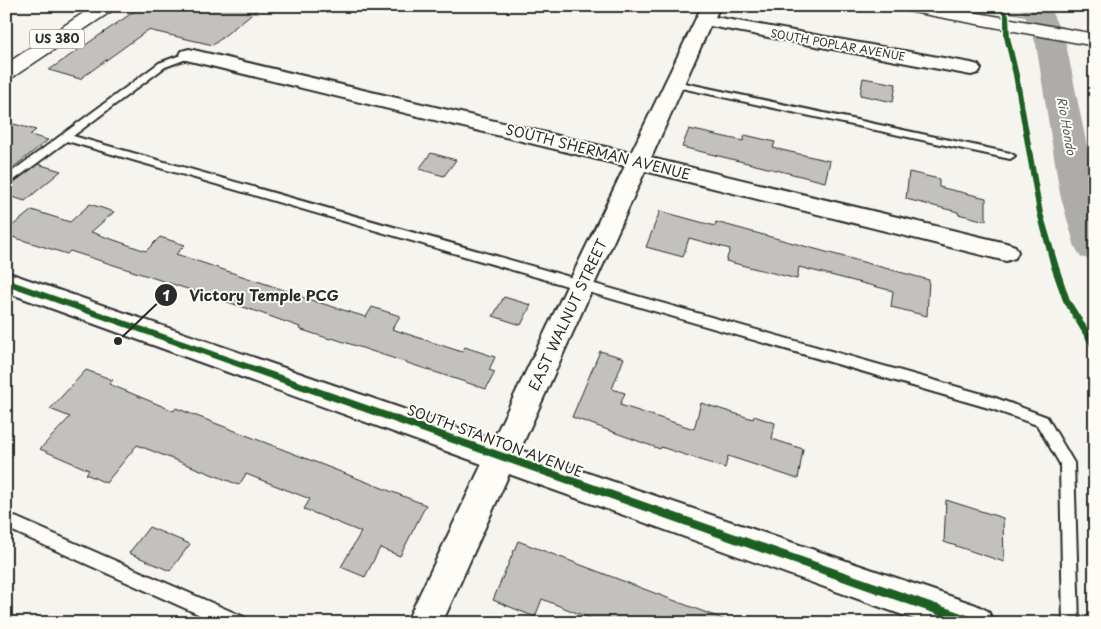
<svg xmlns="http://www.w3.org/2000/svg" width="1101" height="629" font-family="'Playpen Sans',sans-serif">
  <rect width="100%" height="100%" fill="#f5f4ef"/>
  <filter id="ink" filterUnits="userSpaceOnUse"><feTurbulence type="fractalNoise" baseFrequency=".02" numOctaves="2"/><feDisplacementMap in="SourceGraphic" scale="10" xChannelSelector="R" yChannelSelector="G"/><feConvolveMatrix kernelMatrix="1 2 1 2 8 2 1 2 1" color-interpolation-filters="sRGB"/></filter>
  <g filter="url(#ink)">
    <path fill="#d7d6d2" stroke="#81807e" d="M972,6H1035L1041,18Z"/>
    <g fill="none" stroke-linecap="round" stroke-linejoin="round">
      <path fill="#adaca9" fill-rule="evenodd" d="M1021,6H1049L1066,44L1095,186V261L1081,257L1075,247L1060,194L1036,44Z"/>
    </g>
    <g fill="#c2c1be" stroke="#2b2b2b">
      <path d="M142,6H261L213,45L148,30L80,79L49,70Z"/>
      <path d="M863,78L896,84L893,102L860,95Z"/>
      <path d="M6,122L36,130L30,135L48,140L6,173Z"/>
      <path d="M689,129L743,141L745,135L775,142L773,148L830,161L825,182L682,147Z"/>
      <path d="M431,153L456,160L444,176L419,169Z"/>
      <path d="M38,164L61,171L25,201L6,195V188Z"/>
      <path d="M909,172L939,179V187L986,198V221L958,214V212L906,199Z"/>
      <path d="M90,204L114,212L91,232L146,251L160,237L185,245L176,254L302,296L301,297L366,317L372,307L400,316L392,329L462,352L465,347L495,357L489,370L495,372L486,389L332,338L330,339L299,329L300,327L255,311L120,267L70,251L67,254L6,235V231L32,210L70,222Z"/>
      <path d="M660,211L715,226L716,222L929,280L927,316L891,307L893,291L799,267L797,279L745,266L726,261L730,249L689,238L683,257L646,247Z"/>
      <path d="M504,297L531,305L521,325L493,316Z"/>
      <path d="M600,351L624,358L612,389L625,393L620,405L694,429L701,403L753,419L754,416L775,423L772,439L803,449L798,479L728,456L725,468L661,447L660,449L572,417Z"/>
      <path d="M86,370L113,380L109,384L174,411L176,408L426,505L400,556L380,548L365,577L341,567L361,532L304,509L310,499L246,474L239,485L137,445L106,483L86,474L89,470L40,449L70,417L50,409Z"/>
      <path d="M946,500L1003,518L1004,562L944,542Z"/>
      <path d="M149,527L190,544L170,571L129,553Z"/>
      <path d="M518,541L728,621V623H602L542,599L535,617L493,600Z"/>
    </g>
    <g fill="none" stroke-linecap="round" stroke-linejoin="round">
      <defs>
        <g id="lane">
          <path d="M189,52L192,53V57L165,67L73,136L993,397L1047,417L1074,463L1079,623H1063L1060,464L1037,425L992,409L67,141L6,186V176L159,63Z"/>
          <path d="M675,81L1010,153L1015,156L1010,159L672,86L670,84Z"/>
          <path d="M6,513L244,617L246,623H218L6,528Z"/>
        </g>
        <path id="street" d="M702,6H720L715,17L971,63L978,65L981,69L978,73L971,75L710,26L651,158L1006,243L1015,246L1018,252L1015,258L1006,261L645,171L520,450L976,605L988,611L994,623H925L509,474L442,623H406L482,464L6,292V272L493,440L625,166L182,59L180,55L182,51L189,49L631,153Z"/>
        <path id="secondary" d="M898,6H939L1095,34V46L907,11L901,10Z"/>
        <path id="primary" d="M94,6H116L113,10L13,77L6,79V64Z"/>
      </defs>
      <use href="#lane" stroke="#2b2b2b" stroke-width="4"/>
      <use href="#street" stroke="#2b2b2b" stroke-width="4"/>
      <use href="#secondary" stroke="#2b2b2b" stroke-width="3"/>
      <use href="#primary" stroke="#2b2b2b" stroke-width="3"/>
      <use href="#lane" fill="#fdfcf7" fill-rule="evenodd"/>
      <use href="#street" fill="#fdfcf7" fill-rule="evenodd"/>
      <use href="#secondary" fill="#fdfcf7" fill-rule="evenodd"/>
      <use href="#primary" fill="#fdfcf7" fill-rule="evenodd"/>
      <defs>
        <g id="cycleway">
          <path d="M996,6H1001L1009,15L1010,37L1019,75L1043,213L1059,267L1070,300L1095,340V350L1092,349L1063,301L1051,267L1037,213L1013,75L1004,37V15Z"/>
          <path d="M6,279L976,618L980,619L981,623H961L6,285Z"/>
        </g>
      </defs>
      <use href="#cycleway" stroke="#fdfcf7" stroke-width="3"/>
      <use href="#cycleway" fill="#1b5e20" fill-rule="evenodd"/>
    </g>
  </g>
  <g text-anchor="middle" stroke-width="4" stroke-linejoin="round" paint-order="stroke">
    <g font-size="11" fill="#2b2b2b" stroke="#fdfcf7">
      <text transform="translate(838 45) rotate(10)" y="4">SOUTH POPLAR AVENUE</text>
    </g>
    <rect fill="#fdfcf7" stroke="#6a6a68" stroke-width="1" x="29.5" y="29.5" width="55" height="19" rx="4"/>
    <g font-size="12" font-weight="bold" fill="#2b2b2b">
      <text x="57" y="43">US 380</text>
    </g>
    <g font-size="12" font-style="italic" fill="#585857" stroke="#fdfcf7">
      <text transform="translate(1066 126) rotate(80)" y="4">Rio Hondo</text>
    </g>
    <g font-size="14" fill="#2b2b2b" stroke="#fdfcf7">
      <text transform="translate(598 152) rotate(14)" y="5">SOUTH SHERMAN AVENUE</text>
      <text transform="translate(568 315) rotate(-65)" y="5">EAST WALNUT STREET</text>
      <text transform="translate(495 441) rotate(20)" y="5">SOUTH STANTON AVENUE</text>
    </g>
  </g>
  <path fill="none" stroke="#2b2b2b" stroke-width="2" d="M118 341L166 295"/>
  <g fill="#2b2b2b" stroke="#fdfcf7" stroke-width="2">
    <circle cx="118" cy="341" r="5"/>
    <circle cx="166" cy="295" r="12"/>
  </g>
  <g font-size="15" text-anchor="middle" font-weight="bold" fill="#fff">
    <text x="166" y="301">1</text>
  </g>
  <g font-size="15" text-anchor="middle" font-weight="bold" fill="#2b2b2b" stroke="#fdfcf7" stroke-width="4" stroke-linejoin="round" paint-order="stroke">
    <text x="264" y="301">Victory Temple PCG</text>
  </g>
  <rect width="1101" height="629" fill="none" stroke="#fdfcf7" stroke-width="25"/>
  <rect x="12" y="12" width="1076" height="604" fill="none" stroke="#2b2b2b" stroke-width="2" filter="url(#ink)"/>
</svg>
